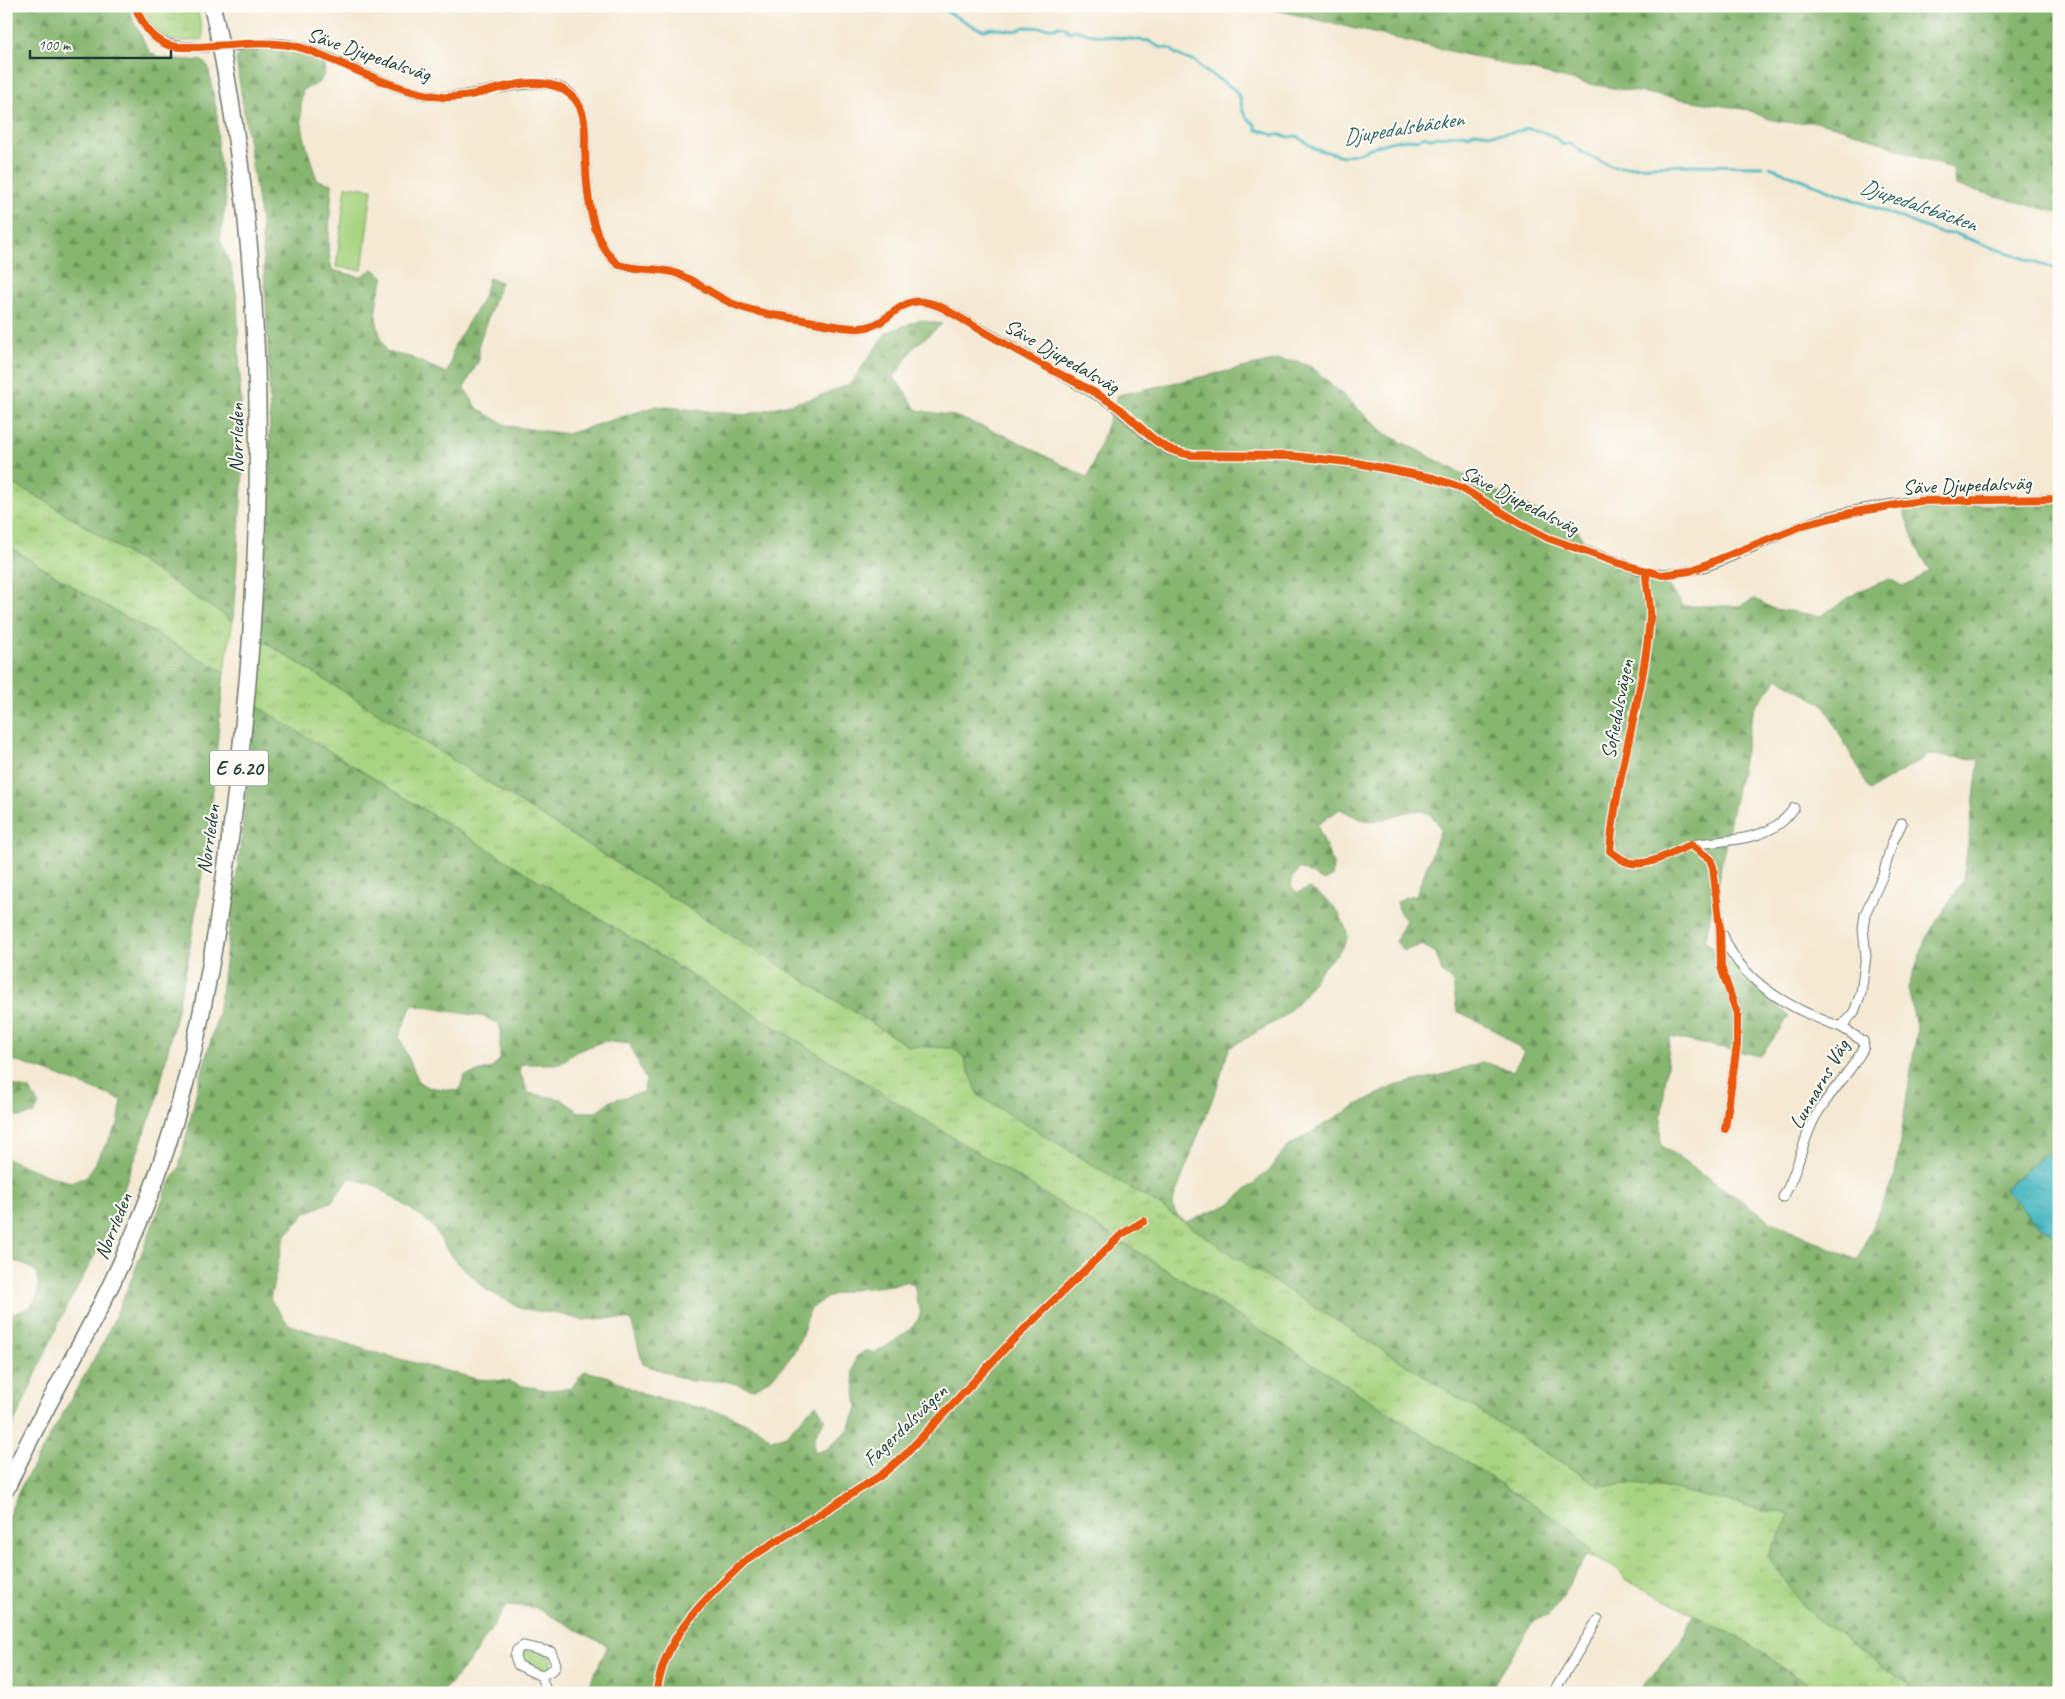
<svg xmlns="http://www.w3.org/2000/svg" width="2065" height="1699" font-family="Caveat,sans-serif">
  <defs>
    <pattern id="grass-tufts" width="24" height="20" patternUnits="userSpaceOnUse" patternTransform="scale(1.25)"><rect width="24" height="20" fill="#a8d481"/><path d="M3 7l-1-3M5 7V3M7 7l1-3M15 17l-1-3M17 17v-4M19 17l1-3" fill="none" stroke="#88ad6a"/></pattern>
    <pattern id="forest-firs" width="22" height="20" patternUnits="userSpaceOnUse" patternTransform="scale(1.25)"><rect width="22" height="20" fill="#86b66f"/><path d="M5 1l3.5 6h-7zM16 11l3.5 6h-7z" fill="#6d955c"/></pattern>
    <pattern id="water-ripples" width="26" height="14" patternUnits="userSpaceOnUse" patternTransform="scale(1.25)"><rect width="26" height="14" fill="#4bb9c2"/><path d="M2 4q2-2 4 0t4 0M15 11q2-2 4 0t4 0" fill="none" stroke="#3e989e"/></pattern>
  </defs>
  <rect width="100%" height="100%" fill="#fdfcf7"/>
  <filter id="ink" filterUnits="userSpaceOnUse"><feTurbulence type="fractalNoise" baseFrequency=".02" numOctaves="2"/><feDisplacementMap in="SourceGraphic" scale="10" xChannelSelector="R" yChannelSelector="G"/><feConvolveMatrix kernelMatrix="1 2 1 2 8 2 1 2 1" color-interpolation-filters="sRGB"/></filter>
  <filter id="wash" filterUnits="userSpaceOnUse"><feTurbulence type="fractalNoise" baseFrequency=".0096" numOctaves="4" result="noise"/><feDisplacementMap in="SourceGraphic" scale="20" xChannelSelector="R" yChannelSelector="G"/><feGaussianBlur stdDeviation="1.12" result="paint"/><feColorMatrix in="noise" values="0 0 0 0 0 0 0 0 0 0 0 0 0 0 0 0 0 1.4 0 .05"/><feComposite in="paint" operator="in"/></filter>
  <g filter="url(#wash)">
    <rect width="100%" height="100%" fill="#f4e9d3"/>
    <g fill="url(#grass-tufts)" stroke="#64885a">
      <path d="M139,6H197L204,39C167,45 157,39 139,6Z"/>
      <path d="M6,480L44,500L233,621L224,672L85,594L6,545Z"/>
      <path d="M260,639L908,1046L953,1048L963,1056L971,1078L1254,1269L1599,1486L1627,1484L1661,1486L1764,1510L1792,1514L1769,1556L1805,1609L1918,1693H1819L1742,1639L1626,1580L1619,1570L1597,1559L1571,1529L1135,1250L255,705Z"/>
      <path d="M520,1650L549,1653L552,1667L539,1673L522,1666L517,1654Z"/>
    </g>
    <g fill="url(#forest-firs)" stroke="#527a52" fill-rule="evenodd">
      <path d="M6,6H129L133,20L150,53L162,58L202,61L208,66L217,113L218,152L226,200L220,240L231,267L237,296L242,433L235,439C232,455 231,459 243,472L233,621L44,500L6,480Z"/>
      <path d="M1259,6H2059V213L1955,185L1953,168C1907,157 1868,133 1823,123C1811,120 1797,124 1785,122C1771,121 1760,116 1749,110L1589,84Z"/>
      <path d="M246,50C276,51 302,46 326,65C323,81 319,85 303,89C296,121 308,151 317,180L332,184L328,248L332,270L360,277L373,269L384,277C372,310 374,320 386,352L410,357L446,373L450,367L454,346L482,300L489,278L501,282L479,343V360L464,388L478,409L508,426L567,434L657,406L745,415L814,398L850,384L886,333L919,320L942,324L913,348L894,377L917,410L954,416L1007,436L1088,478L1118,395L1279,360L1298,362L1312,367L1386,434L1519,503L1578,531L1590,554L1666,583L1684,606H1739L1755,599L1774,609L1821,616L1859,591L1890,579L1902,586L1913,582L1930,570L1916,546L1903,509L1963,505L2059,504V1161L2039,1159L2005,1188L2029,1217L2059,1238V1693H1918L1805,1609L1768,1556L1791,1514L1764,1510L1661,1486L1627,1484L1599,1486L1254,1269L1154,1202L979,1096L963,1056L953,1048L908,1046L260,639L269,492L270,413L267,319L261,222L236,60L240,52ZM1778,678L1824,705L1870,790L1929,755L1979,759L1963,881L1926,938L1908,988L1917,1031L1895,1175L1857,1260L1772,1222L1661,1145L1660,1130L1670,1037L1761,1056L1789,1016L1705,941L1754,708ZM1340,809C1348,813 1357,818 1365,820C1393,826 1421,790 1441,829L1416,895L1405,897L1397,902L1400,913L1406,920L1396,941L1403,951L1422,945L1436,953L1442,972L1453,983L1457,1011L1494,1029L1524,1052L1513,1071L1482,1062L1446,1074L1394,1086L1357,1105L1287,1147L1269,1170L1230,1204L1187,1222C1175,1215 1172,1211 1174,1198L1218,1084L1229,1048L1283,1017L1304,995L1320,971L1343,947L1348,936C1339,908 1333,903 1309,888L1297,893L1291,886L1292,878L1300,868L1324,881L1332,877L1333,864L1317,825Z"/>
      <path d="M6,545L85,594L224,672L209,831L187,965L156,1103L107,1232L61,1318L6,1441V1313L8,1315C34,1310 43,1299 36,1272L22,1263L6,1260V1158L49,1176L71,1182L87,1176L118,1124L122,1100L46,1071L6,1058Z"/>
      <path d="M255,705L1135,1250L1571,1529L1597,1559L1587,1555L1550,1615L1535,1620L1488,1693H585L608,1646L534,1607L507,1605L467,1665L441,1693H6V1521L20,1489L104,1341L129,1285L167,1189L179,1168L197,1090L218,1015L242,834ZM412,1005L485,1017L500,1025V1059L492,1068L464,1076L459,1091L427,1087L419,1082L399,1037ZM604,1041L630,1044L646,1081L643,1092L610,1101L597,1112H579L561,1099L528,1093L519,1070L522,1064H560L575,1052ZM350,1178L374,1185L412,1210L432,1225L451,1256L487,1290L523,1309L560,1314L581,1320L607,1318L631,1320L643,1364L690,1381H725L754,1389C789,1368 800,1348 809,1310C816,1305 824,1299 832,1295C856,1286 883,1289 908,1281L915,1287L917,1303L921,1312C916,1331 891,1342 875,1353L866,1350L856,1357L853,1371L857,1408L849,1429L827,1449L814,1453V1438L825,1419L816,1404L786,1435L772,1440L759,1429L726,1414L642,1394L609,1377L585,1371L571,1388L547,1390L523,1386L506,1381L477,1379L369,1351L288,1324L270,1299L284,1237L306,1213L332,1201Z"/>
      <path d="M6,1084L30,1090L39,1105L34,1114L19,1117L6,1112Z"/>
      <path d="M1693,1614L1742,1639L1819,1693H1637L1682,1641Z"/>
    </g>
    <path fill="#a8d481" stroke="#64885a" d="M346,186L372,189L362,270L336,267Z"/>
    <path fill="url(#water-ripples)" stroke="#357b7b" d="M2045,1155H2051L2052,1159L2059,1161V1238L2029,1217L2005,1188Z"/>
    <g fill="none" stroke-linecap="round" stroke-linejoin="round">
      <g stroke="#4bb9c2" stroke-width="3">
        <path d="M937,6L975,27L984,30L992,28L1015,31L1024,27L1054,28L1060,26L1066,28L1069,32L1074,30L1095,35L1149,41L1159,47L1171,49L1176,54L1186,59L1195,61L1202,69L1234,89L1240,98L1243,112L1248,119L1255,124L1257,130L1268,132L1273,135L1276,134L1289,137L1297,136L1315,149L1343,156L1363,152L1367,149L1390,142L1407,139L1417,140L1425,136L1429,138L1464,134L1469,136L1474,132C1480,132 1485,134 1491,134C1502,134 1513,132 1524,130L1526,128C1540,131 1555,134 1563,145L1570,143L1583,153L1613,167L1690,165L1763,166"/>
        <path d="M1770,167L1940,233L1956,234L1998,250H2001L2042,265L2059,269"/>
      </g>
    </g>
  </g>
  <g filter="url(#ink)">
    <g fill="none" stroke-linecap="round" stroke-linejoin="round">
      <defs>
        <g id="street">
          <path d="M135,6C152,46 165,47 207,47"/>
          <path d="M232,46C255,44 281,40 303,48C350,64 392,92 442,97C480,100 553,61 578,103C586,117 585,133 585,148C586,182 588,242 619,265C636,270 654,268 672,272C693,278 712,295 733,304C755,313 780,316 804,320C820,323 836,327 853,328C896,331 894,285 943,308L1114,405L1149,437L1169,450L1192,455L1293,456L1357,463L1433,478L1460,487L1521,524L1548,538L1646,572C1700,583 1763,537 1815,521C1845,511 1888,504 1920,501L2059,499"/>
          <path d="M1646,572C1646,587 1651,602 1650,618C1644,696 1616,772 1610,851C1616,855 1621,860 1627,862C1648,869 1672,851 1691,845L1710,859L1713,867L1720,928L1721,967L1737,1014V1045L1725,1129"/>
          <path d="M1691,845C1727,839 1771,843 1794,808"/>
          <path d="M1723,935C1741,983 1795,1011 1841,1027L1854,1012L1861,993L1866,956L1863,929L1865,914L1883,875L1892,843L1902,823"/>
          <path d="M1783,1197C1798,1173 1801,1145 1814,1119C1828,1093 1851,1073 1864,1047L1863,1041L1841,1027"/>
          <path d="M523,1646L551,1652L556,1664L554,1669L541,1676L518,1665L515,1656L517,1650Z"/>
          <path d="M541,1676L547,1693"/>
          <path d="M656,1693C659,1678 663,1662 670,1649C687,1615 718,1587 745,1561L880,1476L906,1454L1010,1343L1122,1234L1144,1221"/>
          <path d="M1553,1693L1598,1619"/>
        </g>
        <path id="highway" d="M6,1489C34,1426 70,1366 101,1305C126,1255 149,1202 166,1149C201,1042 218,928 233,817C261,599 269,376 239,158C232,107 224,56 212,6"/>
      </defs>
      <use href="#street" stroke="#6a796c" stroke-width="11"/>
      <use href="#highway" stroke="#6a796c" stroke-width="19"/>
      <use href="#street" stroke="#fff" stroke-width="9"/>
      <use href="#highway" stroke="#fff" stroke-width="16"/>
      <defs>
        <g id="cycleway">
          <path d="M135,6C142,23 150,38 168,45C177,48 188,47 198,47C228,46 259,41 289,45C305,47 320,55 335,61C369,76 405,93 442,97C481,100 520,73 558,87C567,91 576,98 580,107C586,120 585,134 585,148C586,182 588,242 619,265C636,270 654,268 672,272C693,278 712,295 733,304C755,313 780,316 804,320C820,323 836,327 853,328C896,331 894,285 943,308C976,327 1009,347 1043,365C1066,378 1091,389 1113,404C1142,424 1153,450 1192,455L1293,456L1357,463L1433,478L1460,487L1521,524L1548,538L1618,563L1662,575L1690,571L1806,524L1855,512L1920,501L2059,499"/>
          <path d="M1646,572C1646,587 1651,602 1650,618C1644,696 1616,772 1610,851C1616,855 1621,860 1627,862C1648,869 1672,851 1691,845L1710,859L1713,867L1720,928L1721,967L1737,1014V1045L1725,1129"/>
          <path d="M656,1693C659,1678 663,1662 670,1649C687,1615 718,1587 745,1561L880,1476L906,1454L1010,1343L1122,1234L1144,1221"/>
        </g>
      </defs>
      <use href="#cycleway" stroke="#fdfcf7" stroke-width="11"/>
      <use href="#cycleway" stroke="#e8590c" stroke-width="8"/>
    </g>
  </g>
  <g text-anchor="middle" stroke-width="4" stroke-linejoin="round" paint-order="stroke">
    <rect fill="#fdfcf7" stroke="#62766e" stroke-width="1" x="210" y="750.5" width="58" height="35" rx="4"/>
    <g font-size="20" font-weight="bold" fill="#1f3d34">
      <text x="239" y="775">E 6.20</text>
    </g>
    <g font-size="21" fill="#1f3d34" stroke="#fdfcf7">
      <text transform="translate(369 54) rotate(19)" y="7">Säve Djupedalsväg</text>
      <text transform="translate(1062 356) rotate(30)" y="7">Säve Djupedalsväg</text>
      <text transform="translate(236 438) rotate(-90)" y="7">Norrleden</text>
      <text transform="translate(1967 485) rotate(-2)" y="7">Säve Djupedalsväg</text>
      <text transform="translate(1520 500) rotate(27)" y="7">Säve Djupedalsväg</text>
      <text transform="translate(1617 709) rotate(-79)" y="7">Sofiedalsvägen</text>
      <text transform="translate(208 839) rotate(-82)" y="7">Norrleden</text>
      <text transform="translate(1819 1084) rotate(-60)" y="7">Lunnarns Väg</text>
      <text transform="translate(113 1226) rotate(-68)" y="7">Norrleden</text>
      <text transform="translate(905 1425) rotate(-44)" y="7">Fagerdalsvägen</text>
    </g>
    <g font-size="22" font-style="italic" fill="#2c625f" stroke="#fdfcf7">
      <text transform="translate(1403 127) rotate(-9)" y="8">Djupedalsbäcken</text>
      <text transform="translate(1919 204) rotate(19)" y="8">Djupedalsbäcken</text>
    </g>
  </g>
  <rect width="2065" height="1699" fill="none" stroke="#fdfcf7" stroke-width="25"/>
  <path d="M30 50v8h141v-8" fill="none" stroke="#1f3d34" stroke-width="2.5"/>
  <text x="38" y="50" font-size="15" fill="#1f3d34" stroke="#fdfcf7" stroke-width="4" paint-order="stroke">100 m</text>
</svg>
